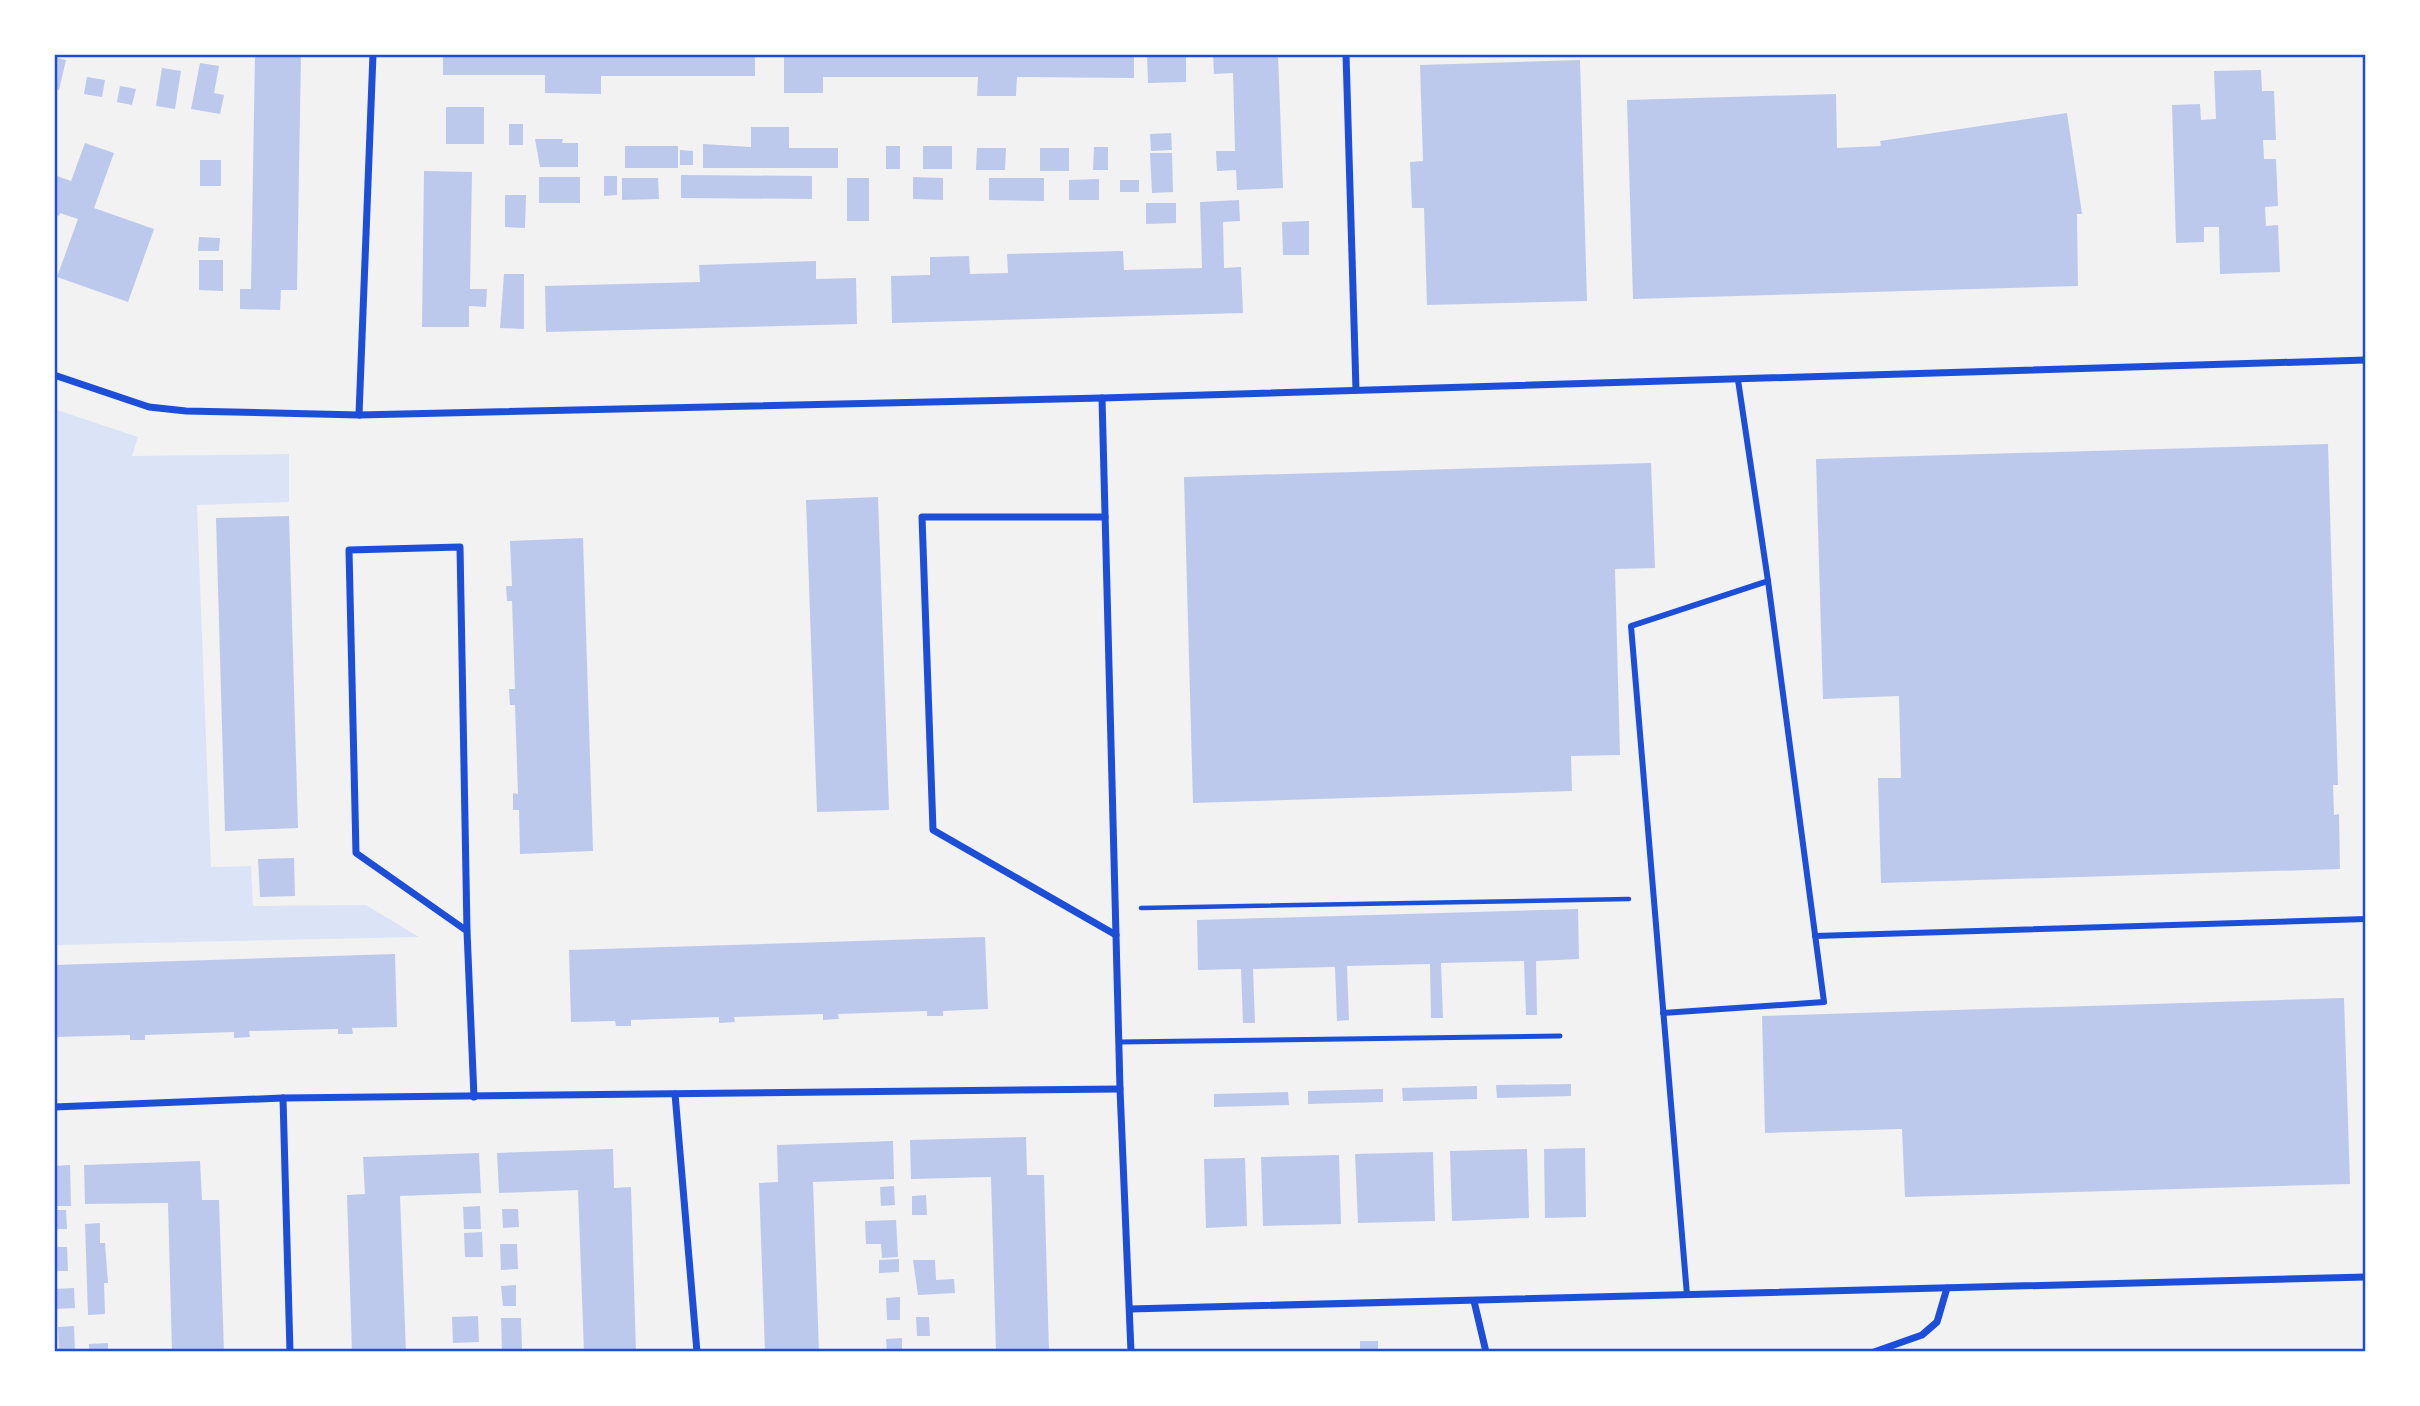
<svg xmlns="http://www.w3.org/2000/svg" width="2420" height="1406" font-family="Quicksand,sans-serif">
  <rect width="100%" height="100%" fill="#f2f2f2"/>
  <path fill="#dbe4f7" d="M54,409L138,437L132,456L289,454V502L197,505L211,867L251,866L253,906L366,905L419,937L54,945Z"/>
  <g fill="#bdc9ec">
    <path d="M255,54H301L297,290H281L280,310L240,309V289H251Z"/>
    <path d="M443,54H755V76H601V94L545,93V75H443Z"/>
    <path d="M784,54H1134V78L1017,77L1016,96H977L978,77H823V93H784Z"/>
    <path d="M1147,54H1186V82L1148,83Z"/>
    <path d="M1213,54H1278L1283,188L1237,190L1236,170L1217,171L1216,151H1235L1233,73L1214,74Z"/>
    <path d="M54,57L66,60L59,90L54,89Z"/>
    <path d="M1580,60L1587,301L1427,305L1424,208H1412L1410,162L1423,161L1420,65Z"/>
    <path d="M200,63L219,66L214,93L224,95L220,114L191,109Z"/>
    <path d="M162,68L181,71L175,109L156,106Z"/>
    <path d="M2261,70L2262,91H2274L2276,140H2263L2264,159H2276L2278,206L2265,207L2266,226L2278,225L2280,272L2220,274L2219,227H2204V242L2176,243L2172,105L2200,104L2201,120L2216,119L2214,71Z"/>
    <path d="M87,77L105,80L102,97L84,94Z"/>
    <path d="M120,86L136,89L132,105L117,102Z"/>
    <path d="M1836,94L1837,148L1881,146L1880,141L2067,113L2082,214H2077L2078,286L1633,299L1627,100Z"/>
    <rect x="446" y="107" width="38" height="37"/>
    <rect x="509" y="124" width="14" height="21"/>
    <path d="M751,127H789V148H838V168H703V144L751,147Z"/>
    <path d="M1171,133L1172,150L1151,151L1150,134Z"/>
    <path d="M535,139H563L562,143H578V167H540Z"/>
    <path d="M85,143L114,153L94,208L154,229L128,302L57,277L78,219L60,213L59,216L54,214V175L71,181Z"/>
    <rect x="625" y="146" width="53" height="22"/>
    <rect x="886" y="146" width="14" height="23"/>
    <rect x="923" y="146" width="29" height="23"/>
    <path d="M1094,147H1108V170H1093Z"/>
    <path d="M977,148H1006L1005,170H976Z"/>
    <rect x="1040" y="148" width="29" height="23"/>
    <path d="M680,150L693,151V165H680Z"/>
    <path d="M1150,153H1172L1173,192L1152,193Z"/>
    <rect x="200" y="160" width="21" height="26"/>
    <path d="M424,171L472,172L470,289H487L486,307L469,306V327H422Z"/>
    <path d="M681,175L812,176V199L681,198Z"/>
    <path d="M604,176H617V195L604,196Z"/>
    <rect x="539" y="177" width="41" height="26"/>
    <path d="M913,177L943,178V200L913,199Z"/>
    <path d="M622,178H658L659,199L622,200Z"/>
    <rect x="847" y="178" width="22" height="43"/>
    <path d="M989,178H1044V201L989,200Z"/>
    <path d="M1099,179V200H1069V180Z"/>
    <rect x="1120" y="180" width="19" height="12"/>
    <path d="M505,195H526L525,228L505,227Z"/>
    <path d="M1239,200L1240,221L1223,222L1224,268L1241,267L1243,313L892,323L891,276L930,275V257L969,256L970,274L1008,273L1007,254L1123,251L1124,270L1202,268L1200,202Z"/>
    <path d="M1146,203H1176V223L1146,224Z"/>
    <path d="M1309,221V255H1283L1282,222Z"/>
    <path d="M199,237L220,238L219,251H198Z"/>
    <path d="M199,260H223V291L199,290Z"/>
    <path d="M816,261V279L856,278L857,324L546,332L545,286L700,282L699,265Z"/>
    <path d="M504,274H524V329L500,328Z"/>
    <path d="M2328,444L2338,785H2333L2334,815L2339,814L2340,869L1881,883L1878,778H1901L1899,696L1823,699L1816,459Z"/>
    <path d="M1651,463L1655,568L1615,569L1620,755L1571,756L1572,791L1193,803L1184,477Z"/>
    <path d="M878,497L889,810L817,812L806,500Z"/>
    <path d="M289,516L298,828L225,831L216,518Z"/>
    <path d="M583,538L593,851L520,854L519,810H513V793L518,794L515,705H510L509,689H515L512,601H507L506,586H512L510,541Z"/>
    <path d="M294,858L295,896L260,897L258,859Z"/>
    <path d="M1578,909L1579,959L1536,961L1537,1015H1526L1524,961L1441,963L1443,1018H1431L1430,964L1347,966L1349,1020L1337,1021L1335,967L1253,969L1255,1023H1243L1241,969L1198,970L1197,920Z"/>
    <path d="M985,937L988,1009L943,1011V1016H927V1011L838,1014L839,1019L823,1020V1014L734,1017L735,1022L719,1023V1017L631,1020V1026H616L615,1021L571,1022L569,950Z"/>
    <path d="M395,954L397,1027L352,1028L353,1034H338V1029L249,1031L250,1037L234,1038V1032L145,1035V1040H130V1035L54,1037V965Z"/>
    <path d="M2344,998L2350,1184L1905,1197L1902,1129L1765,1133L1762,1016Z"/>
    <path d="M1571,1084V1096L1497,1098L1496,1085Z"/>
    <path d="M1477,1086V1099L1403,1101L1402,1088Z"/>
    <path d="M1383,1089V1102L1308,1104V1091Z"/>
    <path d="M1288,1092L1289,1105L1214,1107V1094Z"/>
    <path d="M1026,1137L1027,1175H1044L1049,1352H996L991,1177L911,1179L910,1140Z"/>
    <path d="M893,1141L894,1179L813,1182L819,1352H765L759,1183L778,1182L777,1145Z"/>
    <path d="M1585,1148L1586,1217L1545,1218L1544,1149Z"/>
    <path d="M613,1149L614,1188L631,1187L636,1352H584L578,1190L499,1193L497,1153Z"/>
    <path d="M1527,1149L1529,1218L1452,1221L1450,1151Z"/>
    <path d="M1433,1152L1435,1221L1358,1223L1355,1154Z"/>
    <path d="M479,1153L481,1193L400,1196L406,1352H352L347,1195L365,1194L363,1157Z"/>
    <path d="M1339,1155L1341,1224L1263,1226L1261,1157Z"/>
    <path d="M1245,1158L1247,1226L1206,1228L1204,1159Z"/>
    <path d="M200,1161L202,1200H219L224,1352H172L168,1203L85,1204L84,1165Z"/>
    <path d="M70,1165L71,1206H54V1166Z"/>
    <path d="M894,1186L895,1205L881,1206L880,1187Z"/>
    <path d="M926,1195L927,1215H912V1196Z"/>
    <path d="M480,1206L481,1229H464L463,1207Z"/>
    <path d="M502,1209H518L519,1227L503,1228Z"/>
    <path d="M54,1210H66L67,1229H54Z"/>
    <path d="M896,1220L898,1257L882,1258L881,1244H866L865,1221Z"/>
    <path d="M100,1223V1243H105L108,1283H104L105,1314L88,1315L85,1224Z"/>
    <path d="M482,1232L483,1257H465L464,1233Z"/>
    <path d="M500,1244H517L518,1269L501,1270Z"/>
    <path d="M54,1247H67L68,1271H54Z"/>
    <path d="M899,1259V1272L879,1273V1260Z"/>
    <path d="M913,1260H935L936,1280L954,1279L955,1293L918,1295Z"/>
    <path d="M516,1285V1306H503L501,1286Z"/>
    <path d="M74,1288L75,1308L54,1309V1289Z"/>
    <path d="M900,1297V1320H887L886,1298Z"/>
    <path d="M478,1316L479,1342L453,1343L452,1317Z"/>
    <path d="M916,1317H929L930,1336H917Z"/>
    <path d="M501,1318H521L522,1349L527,1352H502Z"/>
    <path d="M74,1326L75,1352H59L58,1327Z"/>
    <path d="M902,1338V1352H887L886,1339Z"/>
    <rect x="1360" y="1341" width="18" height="11"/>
    <path d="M108,1343V1352H89V1344Z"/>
  </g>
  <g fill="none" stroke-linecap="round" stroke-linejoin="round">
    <path stroke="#1d4ed8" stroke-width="4.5" d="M1141,908L1629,899"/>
    <path stroke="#1d4ed8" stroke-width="5" d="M1119,1042L1560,1036"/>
    <g stroke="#1d4ed8" stroke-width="6">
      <path d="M1815,936L2366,919"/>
      <path d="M1663,1013L1824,1002L1768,581"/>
      <path d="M1687,1295L1631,626L1768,581L1738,380"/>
    </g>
    <g stroke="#1d4ed8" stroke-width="7">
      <path d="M1346,54L1356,390"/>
      <path d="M54,375L149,407L186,411L359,415L1102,398L2366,360"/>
      <path d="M1102,398L1120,1089L1131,1352"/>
      <path d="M359,415L373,54"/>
      <path d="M1105,517H922L933,830L1116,935"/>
      <path d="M467,931L356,853L349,550L460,547L467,931L474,1097"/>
      <path d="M675,1094L697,1352"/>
      <path d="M283,1098L290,1352"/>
      <path d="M54,1107L283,1098L1120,1089"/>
      <path d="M1474,1301L1486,1352"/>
      <path d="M1130,1309L2366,1277"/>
      <path d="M1874,1352L1922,1335L1937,1322L1947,1288"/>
    </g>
  </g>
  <rect width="2420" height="1406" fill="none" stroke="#ffffff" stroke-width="112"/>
  <rect x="56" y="56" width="2308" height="1294" fill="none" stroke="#1d4ed8" stroke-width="2.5"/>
</svg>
